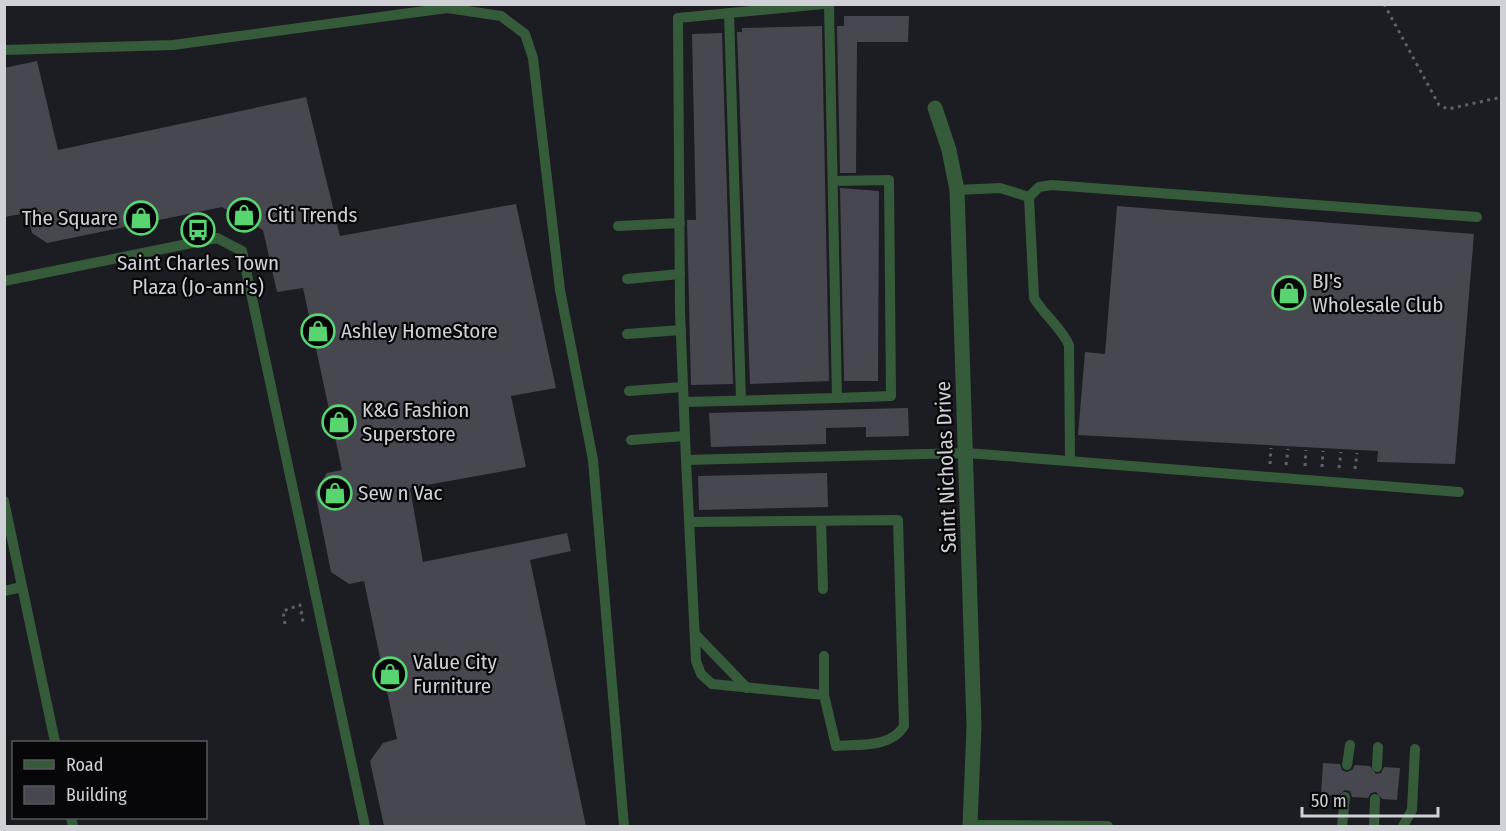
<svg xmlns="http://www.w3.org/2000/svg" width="1506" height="831" font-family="'Fira Sans Condensed',sans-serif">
  <rect width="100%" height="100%" fill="#1c1c23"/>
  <g fill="#474750">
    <path d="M844,16H909L908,42H857L856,173H840L837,26H844Z"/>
    <path d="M822,26L829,381L750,384L737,32H742V28Z"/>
    <path d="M722,33L733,384L691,385L687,220H696L692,34Z"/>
    <path d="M37,61L58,150L306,97L340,236L516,204L556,388L511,396L526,467L410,488L423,562L567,533L571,551L530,560L586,826H384L370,761L383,743L397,739L364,581L349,584L331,572L315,492L327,473L342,470L303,288L277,292L263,230L222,207L47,243L32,233L27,213L4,217V68Z"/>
    <path d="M840,188L879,191L878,381H844Z"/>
    <path d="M1117,206L1474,234L1455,464L1377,462L1378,451L1078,435L1085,352L1105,354Z"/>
    <path d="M908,408L909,436L866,437V427L826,428V444L711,447L709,413Z"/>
    <path d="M827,473L828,507L699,510L698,476Z"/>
    <path d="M1323,763L1340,764L1342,770L1346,772L1352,770L1355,765L1370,766L1376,774L1381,773L1384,767L1400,768L1397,800L1382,799L1376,792L1371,793L1368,798L1352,797L1350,791L1345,790L1338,796L1321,795Z"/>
  </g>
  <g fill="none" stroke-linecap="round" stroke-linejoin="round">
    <g stroke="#606067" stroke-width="3" stroke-dasharray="3 4.5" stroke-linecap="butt">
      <path d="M1384,4L1439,105L1448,109L1502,97"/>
      <path d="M1270,464L1271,448"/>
      <path d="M1286,465L1288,449"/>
      <path d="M1305,466L1306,450"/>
      <path d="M1322,467L1323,451"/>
      <path d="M1339,468L1341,452"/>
      <path d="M1355,469L1357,453"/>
      <path d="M285,624L283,611L300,605L303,622"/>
    </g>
    <g stroke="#355b3a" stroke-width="10">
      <path d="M823,4L678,18L680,311L686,460L967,453L1459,492"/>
      <path d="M829,4L837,398L891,396L889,180L833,181"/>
      <path d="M729,13L741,400"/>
      <path d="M4,50L173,45L447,8L501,16L525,34L533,58L560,290L593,460L624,826"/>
      <path d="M957,190L1000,188L1029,197"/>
      <path d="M618,226L680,223"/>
      <path d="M627,279L680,274"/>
      <path d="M4,281L217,238L242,251L365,826"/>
      <path d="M627,334L681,330"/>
      <path d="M629,391L683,387"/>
      <path d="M684,402L837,398"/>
      <path d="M631,440L685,436"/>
      <path d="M686,460L696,661L701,674L712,684L824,695L836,746C859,744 891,748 904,726L898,520L689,522"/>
      <path d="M1070,461L1069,345C1061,327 1044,315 1034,298L1029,197L1039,187L1052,185L1477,217"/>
      <path d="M4,501L55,742"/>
      <path d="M821,521L823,589"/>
      <path d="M4,591L22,587"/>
      <path d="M695,634L747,688"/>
      <path d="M824,656V695"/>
      <path d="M1347,765L1350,745"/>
      <path d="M1377,767L1378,747"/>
      <path d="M71,818L73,826"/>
      <path d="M970,825L1108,826"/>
      <path d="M1342,826L1345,797"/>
      <path d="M1374,826L1375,799"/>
      <path d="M1403,826L1412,810L1415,749"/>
    </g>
    <path stroke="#355b3a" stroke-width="15" d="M935,108L949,150L957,190L974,726L970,826"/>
  </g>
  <defs>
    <symbol id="shop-ring" viewBox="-11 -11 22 22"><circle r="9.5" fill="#07070a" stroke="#58d570" stroke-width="1.5"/><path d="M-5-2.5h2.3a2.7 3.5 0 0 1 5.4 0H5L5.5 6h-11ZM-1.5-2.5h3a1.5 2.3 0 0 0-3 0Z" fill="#58d570"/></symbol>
    <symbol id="bus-ring" viewBox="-11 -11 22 22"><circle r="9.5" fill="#07070a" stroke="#58d570" stroke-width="1.5"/><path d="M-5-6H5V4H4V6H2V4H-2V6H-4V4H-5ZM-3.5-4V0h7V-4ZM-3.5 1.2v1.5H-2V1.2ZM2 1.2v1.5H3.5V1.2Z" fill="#58d570"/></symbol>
  </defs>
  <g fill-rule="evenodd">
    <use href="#shop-ring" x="225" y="196" width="38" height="38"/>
    <use href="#shop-ring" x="122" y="199" width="38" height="38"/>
    <use href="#bus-ring" x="179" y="211" width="38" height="38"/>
    <use href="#shop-ring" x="1270" y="274" width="38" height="38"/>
    <use href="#shop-ring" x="299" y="312" width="38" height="38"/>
    <use href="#shop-ring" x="320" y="403" width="38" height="38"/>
    <use href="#shop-ring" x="316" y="474" width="38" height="38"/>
    <use href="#shop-ring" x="371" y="655" width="38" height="38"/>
  </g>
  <g text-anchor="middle" stroke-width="4.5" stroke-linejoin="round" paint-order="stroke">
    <g font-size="21" fill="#d0d1d6" stroke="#07070a" text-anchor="start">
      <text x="267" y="222">Citi Trends</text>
      <text x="118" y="225" text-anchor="end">The Square</text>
      <text x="198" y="270" text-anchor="middle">Saint Charles Town<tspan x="198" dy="24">Plaza (Jo-ann's)</tspan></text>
      <text x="1312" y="288">BJ's<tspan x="1312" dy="24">Wholesale Club</tspan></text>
      <text x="341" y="338">Ashley HomeStore</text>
      <text x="362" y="417">K&amp;G Fashion<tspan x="362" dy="24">Superstore</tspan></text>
      <text x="358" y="500">Sew n Vac</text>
      <text x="413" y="669">Value City<tspan x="413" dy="24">Furniture</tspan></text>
    </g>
    <g font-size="21" fill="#d0d1d6" stroke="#07070a">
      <text transform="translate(946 467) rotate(-92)" y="7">Saint Nicholas Drive</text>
    </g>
  </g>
  <rect width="1506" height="831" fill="none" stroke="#d0d1d6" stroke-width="12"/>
  <rect x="12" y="741" width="195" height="78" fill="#07070a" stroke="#57585c" stroke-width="1.5"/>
  <rect x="24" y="760" width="30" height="9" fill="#355b3a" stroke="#57585c" stroke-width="1.5"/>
  <text x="66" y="771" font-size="18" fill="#d0d1d6">Road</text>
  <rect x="24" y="786" width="30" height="18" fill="#474750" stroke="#57585c" stroke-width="1.5"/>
  <text x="66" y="801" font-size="18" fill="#d0d1d6">Building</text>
  <path d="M1302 807v9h136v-9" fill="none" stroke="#d0d1d6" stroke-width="3"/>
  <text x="1311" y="807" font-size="18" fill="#d0d1d6" stroke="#07070a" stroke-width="4.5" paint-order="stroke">50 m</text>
</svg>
